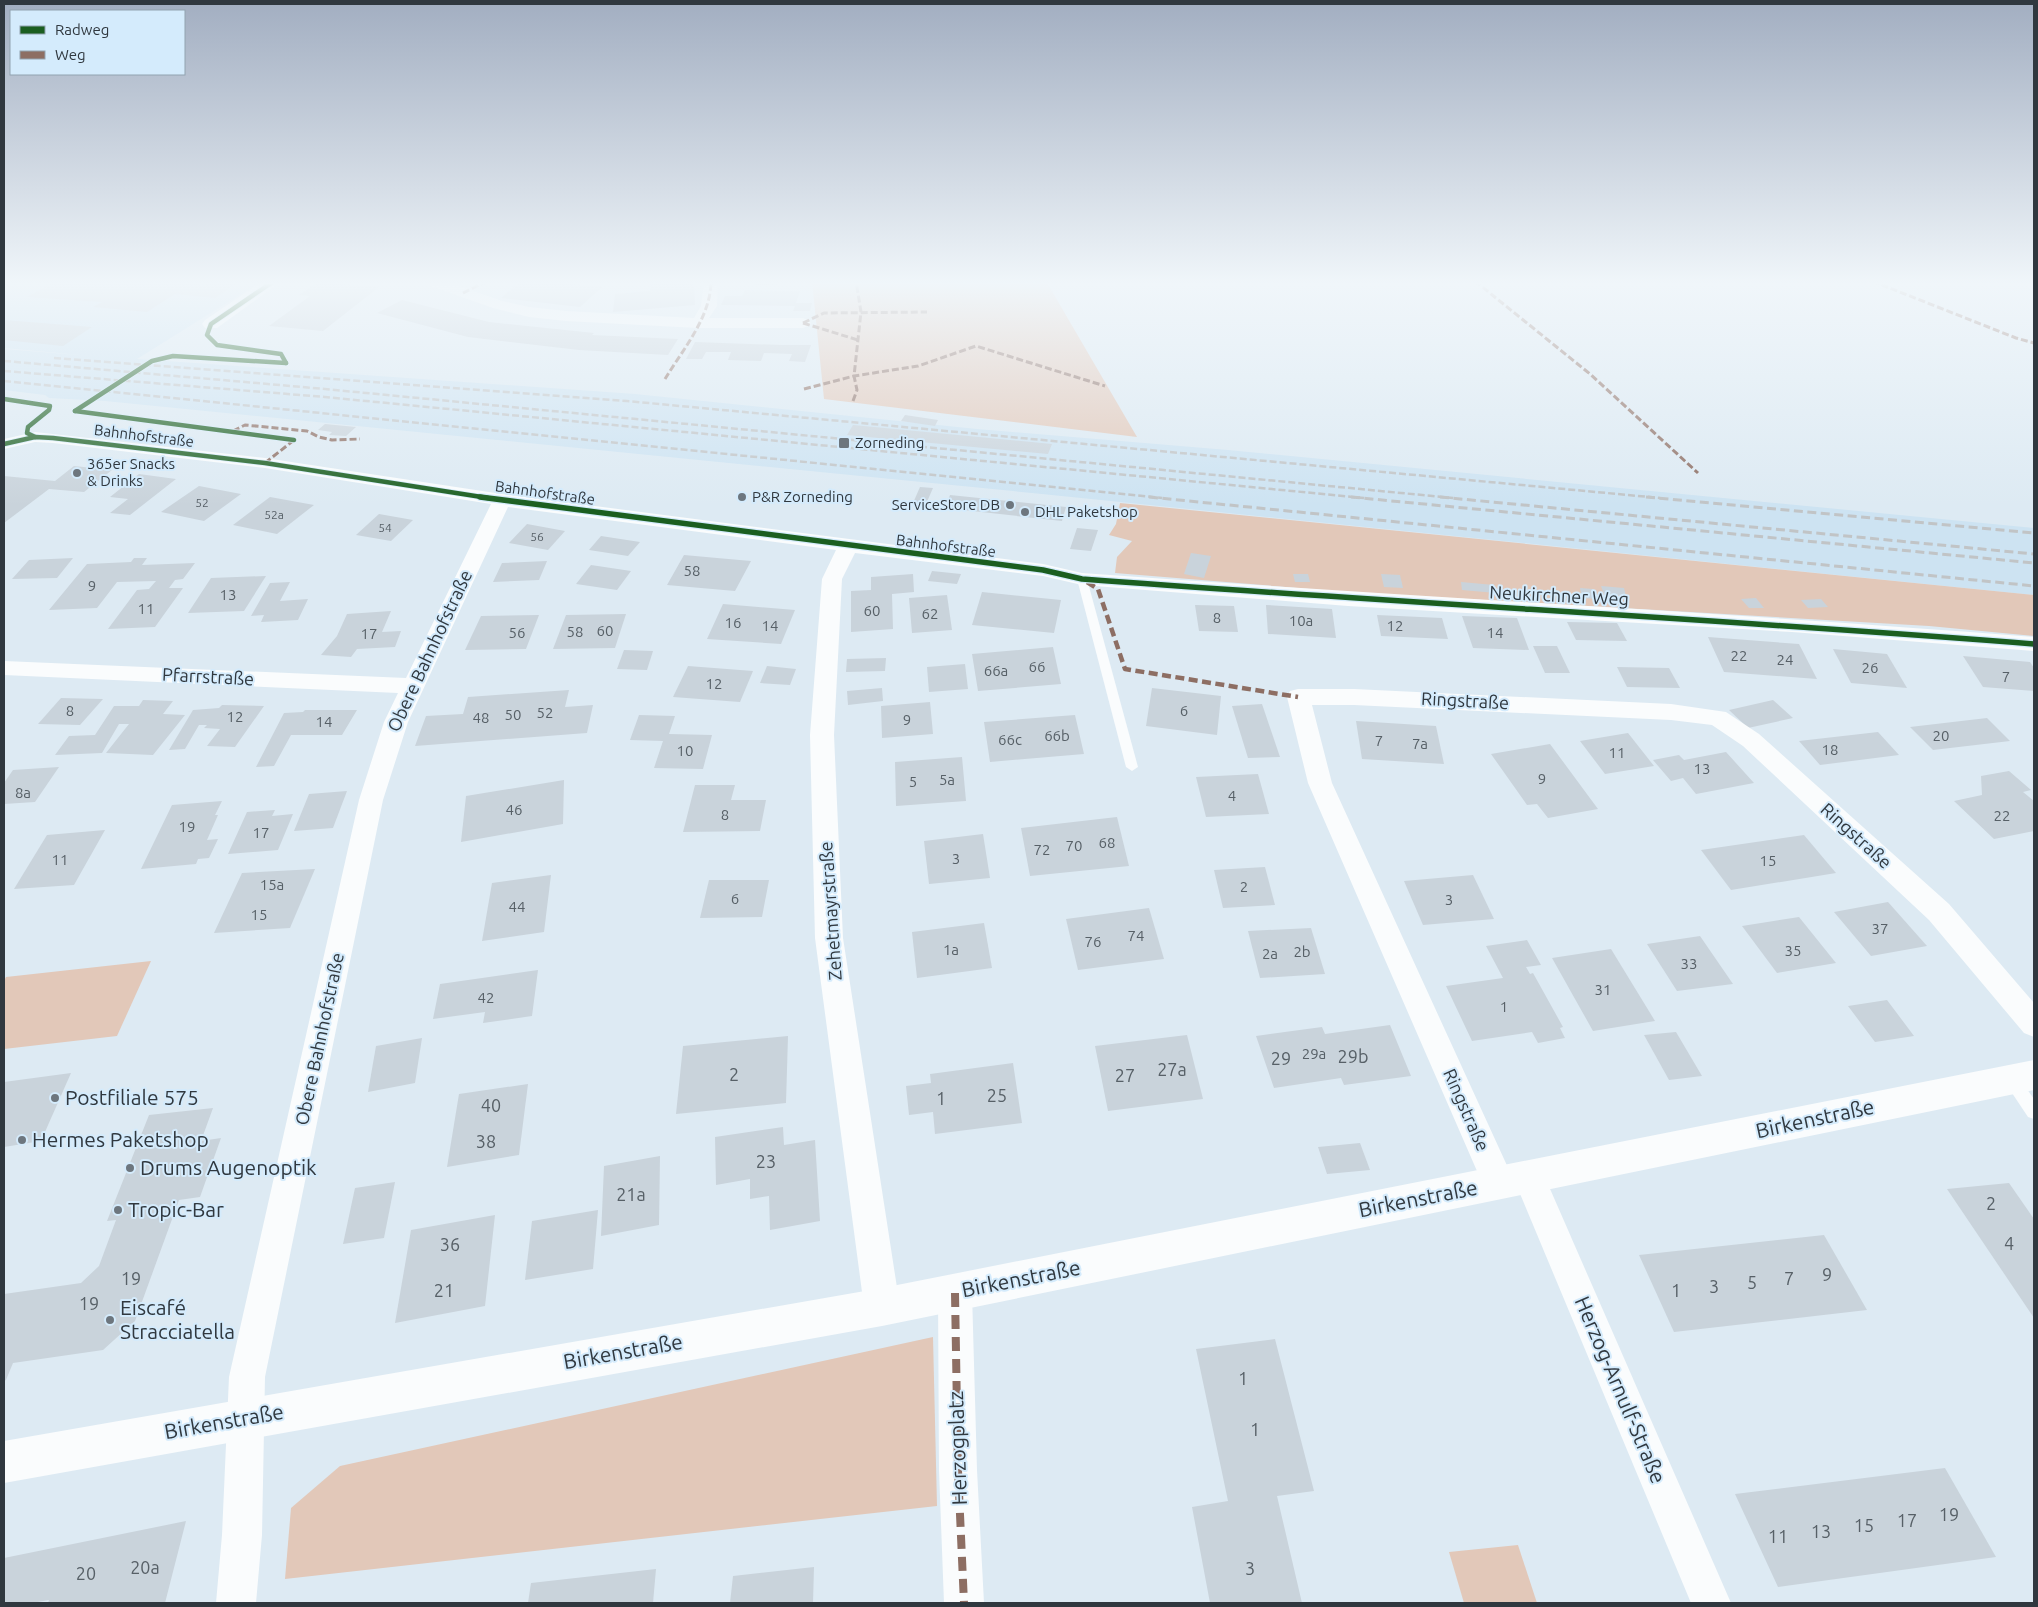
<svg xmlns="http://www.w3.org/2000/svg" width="2038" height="1607" font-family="Ubuntu,sans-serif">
  <rect width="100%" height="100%" fill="#ddeaf3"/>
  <path fill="#cde3f2" d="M4,281H262L137,359L635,394L977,429L1228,450L2034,528V595L1032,493L105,401L49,398L45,395L4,390V349L91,356L4,348Z"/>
  <g fill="#e2c8b9">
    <path d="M812,281H1046L1137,437L824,399Z"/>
    <path d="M1120,503L2034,595V636L1929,626L1347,592L1115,573L1117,557L1132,541L1109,535L1116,524Z"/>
    <path d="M151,961L117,1036L4,1049V981L6,977Z"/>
    <path d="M933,1337L937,1506L285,1579L291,1508L340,1466Z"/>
    <path d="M1518,1545L1537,1603H1464L1449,1552Z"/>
  </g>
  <g fill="#c9d3db">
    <path d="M49,281H173L204,285L210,281H240L215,298L175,294L147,312L93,307L102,302L27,297L52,283Z"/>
    <path d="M521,281H566L563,283L602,287L580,307L501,298Z"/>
    <path d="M651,281H694L695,305L613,312L615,294L650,291Z"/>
    <path d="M756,281H792V283L756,286Z"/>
    <path d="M318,282L379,287L323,331L269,326L310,296L299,295Z"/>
    <path d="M745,290L800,291L796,303H812L810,311H793L795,306L721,305L725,296H742Z"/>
    <path d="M402,300L489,322L594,333L592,335L678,339L668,355L579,350L468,337L377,313Z"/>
    <path d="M4,320L92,327L63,346L4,340Z"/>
    <path d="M695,342L782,345H811L805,362L789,361L792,354L764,353L761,361L728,360L731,352H706L702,359H686Z"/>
    <path d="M905,415L938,420L935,426L901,421Z"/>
    <path d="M325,424L356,427L346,436L329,435L332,432L318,430Z"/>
    <path d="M853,425L1052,444L1048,454L847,435Z"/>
    <path d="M74,466L112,470L84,492L49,489L4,523V476L55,481Z"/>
    <path d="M139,474L176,479L130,515L110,513L128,499L110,497Z"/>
    <path d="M199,486L241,494L204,521L161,512Z"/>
    <path d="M920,487L933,488L926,504L913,503Z"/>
    <path d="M950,495L1066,507L1062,521L945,508Z"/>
    <path d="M270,497L314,505L277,534L233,525Z"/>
    <path d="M379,514L413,520L391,541L356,535Z"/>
    <path d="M527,524L565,531L548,550L509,543Z"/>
    <path d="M1077,528L1098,530L1091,551L1070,549Z"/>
    <path d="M601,536L640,542L628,556L589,550Z"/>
    <path d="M1191,553L1211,556L1204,578L1184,574Z"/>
    <path d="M684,555L717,558L751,561L735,591L667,585Z"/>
    <path d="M73,558L57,578L12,579L29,560Z"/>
    <path d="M134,558H147L142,565L195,563L183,579L175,580L169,588H183L155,627L108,629L137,590L149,589L156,581L117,582L97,608L49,610L87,564L131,562Z"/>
    <path d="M547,561L539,580L493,582L502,563Z"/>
    <path d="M591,565L631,571L617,590L576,584Z"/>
    <path d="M932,571L961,574L957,584L928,581Z"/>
    <path d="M913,574L914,592L892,594L893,629L851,632V591L871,590V577Z"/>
    <path d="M1293,574H1308L1310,582H1295Z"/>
    <path d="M1381,574L1400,575L1403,588L1384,587Z"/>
    <path d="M266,576L244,611L188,613L211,578Z"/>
    <path d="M290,582L280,601L308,599L298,620L261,622L264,615L251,616L270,583Z"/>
    <path d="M1461,582L1494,585L1496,593L1462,590Z"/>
    <path d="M1601,586L1624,588L1626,596L1604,594Z"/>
    <path d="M1580,588L1593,589L1596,599L1582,598Z"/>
    <path d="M982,592L1061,600L1054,633L972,625Z"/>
    <path d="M947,595L952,630L912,633L909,598Z"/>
    <path d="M1756,598L1764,608H1749L1741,599Z"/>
    <path d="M1821,599L1828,607L1808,608L1801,600Z"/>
    <path d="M723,604L795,610L781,644L707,639Z"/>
    <path d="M1195,605L1234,606L1238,632L1199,631Z"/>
    <path d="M1266,605L1332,609L1336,638L1268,634Z"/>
    <path d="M391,611L382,632L401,631L395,647L357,649L351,657L321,655L337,636L347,614Z"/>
    <path d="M626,614L615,648L553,649L566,615Z"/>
    <path d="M539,615L526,649L465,650L481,616Z"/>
    <path d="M1377,615L1442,618L1448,639L1381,636Z"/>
    <path d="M1462,616L1517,618L1529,650L1473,648Z"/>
    <path d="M1567,622L1617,623L1627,641L1576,640Z"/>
    <path d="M1708,637L1799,644L1817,679L1724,672Z"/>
    <path d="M1533,646H1557L1570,673H1545Z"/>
    <path d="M1053,647L1061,684L978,691L972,654Z"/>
    <path d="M1833,649L1887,654L1907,688L1851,683Z"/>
    <path d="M624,650L653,651L647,670L617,669Z"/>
    <path d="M1963,656L2030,662L2034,668V691L1983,687Z"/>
    <path d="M886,658L885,671L846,672L847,659Z"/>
    <path d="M965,664L968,689L929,692L927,667Z"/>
    <path d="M688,666L753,671L740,702L673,697Z"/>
    <path d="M767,666L796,669L790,685L760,683Z"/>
    <path d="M1617,667L1669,668L1680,688L1627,687Z"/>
    <path d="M882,688L883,701L848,705L847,691Z"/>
    <path d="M1152,688L1221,696L1217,735L1146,726Z"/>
    <path d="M569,690L565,707L593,705L587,733L415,746L426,716L463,714L468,697Z"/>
    <path d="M61,698L103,699L80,725L38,724Z"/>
    <path d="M143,700L173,701L163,714L185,715L153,755L106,753L129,724H119L102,753L55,755L69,736L95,735L114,706H139Z"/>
    <path d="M1773,700L1793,718L1748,728L1729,710Z"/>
    <path d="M930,702L933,734L882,738L881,706Z"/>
    <path d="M1262,704L1280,757L1248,758L1232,706Z"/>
    <path d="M222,705L264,706L235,747L207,746L220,729L204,728L207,725H199L185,749L169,750L193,710L219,708Z"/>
    <path d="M305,710H357L342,735H291L274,766L256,767L284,713L303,712Z"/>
    <path d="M639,715L675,716L669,734L712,735L703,769L654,768L663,741L630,740Z"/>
    <path d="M1075,715L1084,754L990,762L984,722Z"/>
    <path d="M1987,718L2010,741L1933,750L1910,727Z"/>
    <path d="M1356,721L1436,726L1444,764L1362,759Z"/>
    <path d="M1878,732L1899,755L1820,765L1799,741Z"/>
    <path d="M1628,733L1654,766L1605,774L1580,741Z"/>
    <path d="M1550,744L1598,809L1548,818L1537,804L1527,805L1491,754Z"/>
    <path d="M1726,752L1754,783L1696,794L1683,778L1671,781L1653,760L1679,755L1684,760Z"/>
    <path d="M962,757L966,801L896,806L895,762Z"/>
    <path d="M59,767L35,802L4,804V783L13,770Z"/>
    <path d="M2009,771L2031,790L2023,792L2034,801V831L1994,839L1954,801L1982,795L1981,776Z"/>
    <path d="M1258,774L1269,814L1206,817L1196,777Z"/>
    <path d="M564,780L563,824L461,842L466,796Z"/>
    <path d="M695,785H735L731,800H766L760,831L683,832Z"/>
    <path d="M347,791L333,828L294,831L309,794Z"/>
    <path d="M222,801L215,815H218L207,840L218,839L209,858L198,859L196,864L141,869L172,805Z"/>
    <path d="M275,810L272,816L293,814L278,850L228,854L247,812Z"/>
    <path d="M1117,817L1129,866L1030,876L1021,828Z"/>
    <path d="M105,830L74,885L14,889L47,835Z"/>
    <path d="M983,834L990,878L929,884L924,841Z"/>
    <path d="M1804,835L1836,873L1731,890L1701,850Z"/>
    <path d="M1265,867L1275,905L1223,908L1214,870Z"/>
    <path d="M315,869L290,928L214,933L242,873Z"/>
    <path d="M551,875L544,932L482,941L492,883Z"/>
    <path d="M1473,875L1494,919L1423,925L1404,881Z"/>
    <path d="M709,880H769L762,917L700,918Z"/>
    <path d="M1888,902L1927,946L1871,956L1834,912Z"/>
    <path d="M1149,908L1164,959L1078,970L1066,919Z"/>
    <path d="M1799,917L1836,963L1777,973L1742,926Z"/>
    <path d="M984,923L992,968L917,978L912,932Z"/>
    <path d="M1311,928L1325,974L1260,978L1248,931Z"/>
    <path d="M1700,936L1733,984L1677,991L1647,944Z"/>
    <path d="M1527,940L1541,965L1526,967L1530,974L1533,973L1563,1027L1560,1028L1565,1038L1538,1043L1532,1032L1472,1041L1446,986L1503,978L1486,946Z"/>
    <path d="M1611,949L1655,1021L1593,1031L1552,958Z"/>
    <path d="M538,970L532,1016L483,1023L485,1012L433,1019L440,984Z"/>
    <path d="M1887,1000L1914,1036L1875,1042L1848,1006Z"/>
    <path d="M1390,1025L1411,1076L1344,1085L1341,1078L1274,1088L1256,1036L1322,1027L1325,1034Z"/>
    <path d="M1676,1032L1702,1076L1669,1080L1644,1035Z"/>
    <path d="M1187,1035L1203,1099L1108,1111L1095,1046Z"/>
    <path d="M788,1036L786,1103L676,1114L683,1046Z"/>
    <path d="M422,1038L415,1083L368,1092L376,1046Z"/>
    <path d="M1013,1063L1022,1123L935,1134L933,1112L909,1115L906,1086L931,1083L930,1074Z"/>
    <path d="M71,1073L41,1141L4,1147V1082Z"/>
    <path d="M528,1084L519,1155L447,1167L459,1094Z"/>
    <path d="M213,1108L201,1141L221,1138L200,1197L179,1200L135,1321L103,1350L13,1363L6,1380L4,1381V1294L81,1283L99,1266L116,1220L107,1221L149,1115Z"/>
    <path d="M783,1127L784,1145L815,1140L820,1221L770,1230L769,1196L750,1199V1179L716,1185L715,1137Z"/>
    <path d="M1360,1143L1370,1170L1327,1174L1318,1147Z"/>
    <path d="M660,1156L659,1225L601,1236L604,1166Z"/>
    <path d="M395,1182L384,1238L343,1244L355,1188Z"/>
    <path d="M2009,1183L2034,1219V1318L1947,1189Z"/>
    <path d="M598,1210L593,1269L525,1280L532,1221Z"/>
    <path d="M495,1215L485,1306L395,1323L411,1230Z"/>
    <path d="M1824,1235L1867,1310L1674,1332L1639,1255Z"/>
    <path d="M1275,1339L1314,1491L1277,1496L1302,1603H1210L1192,1507L1228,1501L1196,1349Z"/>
    <path d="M1945,1468L1996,1557L1778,1587L1735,1494Z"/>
    <path d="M186,1521L165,1603H48L49,1600L32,1603H4V1558Z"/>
    <path d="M814,1567L813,1603H730L733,1576Z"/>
    <path d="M656,1569L653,1603H528L531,1583Z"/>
  </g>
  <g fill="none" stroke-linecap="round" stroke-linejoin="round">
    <g fill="#fafcfd" fill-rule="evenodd">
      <path d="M1082,576L1087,579L1138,767L1132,771L1126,767L1077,579Z"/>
      <path d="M2011,1072L2016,1074L2034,1099V1119L2028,1117L2006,1084L2003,1079L2006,1074Z"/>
    </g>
    <g fill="#fafcfd" fill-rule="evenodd">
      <path d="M423,281H445L502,301L529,307L566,311L694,318L701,306L704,281H718L717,306L709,318H803L808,320L811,323L808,326L803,328H698L566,321L529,317L493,308L425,284Z"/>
      <path d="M35,432L265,458L502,494L1043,564L1082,573C1399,596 1717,612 2034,637V651L1792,632L1348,606L1082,585L1043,576L855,553L842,579L834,735L843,938L900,1307L894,1319L882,1325L870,1319L864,1307L815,938L810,735L822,579L836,550L508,507L408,722L383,800L265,1377L262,1535L256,1603H216L222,1535L229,1377L359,800L384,722L398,693L4,675V661L406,678L491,504L265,468L53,443L35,442L4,449V439Z"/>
      <path d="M1298,689H1354L1671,704L1726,712L1759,734L1949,904L2034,1003V1037L2024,1033L1929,920L1743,746L1712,725L1671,720L1354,705H1312L1332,783L1515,1183L1511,1194L1499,1199L1487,1194L1308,783L1287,697L1290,691Z"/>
      <path d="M1529,1161L1540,1166L1731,1603H1691L1513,1177L1518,1166Z"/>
      <path d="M955,1276L967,1281L972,1293L977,1470L984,1603H944L939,1470L938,1293L943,1281Z"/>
    </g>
    <g fill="#fafcfd" fill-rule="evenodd">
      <path d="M263,281H282L217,328H205L202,324L205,320Z"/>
      <path d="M2034,1060V1090L882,1326L4,1483V1441L882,1288Z"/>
    </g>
    <g stroke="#c1c4c6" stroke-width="2.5" stroke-dasharray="7 3" stroke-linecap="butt">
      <path d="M54,358L627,401L1660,498"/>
      <path d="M4,361L325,389L1453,498"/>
      <path d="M4,371L325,397L1364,498"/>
      <path d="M4,381L1162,498"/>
    </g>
    <g stroke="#c1c4c6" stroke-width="3" stroke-dasharray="9 4.5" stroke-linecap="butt">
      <path d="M1149,497L2034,586"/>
      <path d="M1351,497L2034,563"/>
      <path d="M1440,497L2034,554"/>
      <path d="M1646,497L2034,533"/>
    </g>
    <g stroke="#8d6e63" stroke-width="3" stroke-dasharray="7 3" stroke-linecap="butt">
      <path d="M1475,281L1590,374L1698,473"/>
      <path d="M1872,281L2016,338L2034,343"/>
      <path d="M463,293L487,281"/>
      <path d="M803,323L824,313L927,312"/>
      <path d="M803,323L858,340"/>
      <path d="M665,379C683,349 711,317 711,281"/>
      <path d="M804,389L854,376L918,366L976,346L1105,386"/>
      <path d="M853,401L857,390L854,376L861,312L856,281"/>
      <path d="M233,431L245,425L307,431L319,437L332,440L360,439"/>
      <path d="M265,463L294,440"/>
    </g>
    <path stroke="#8d6e63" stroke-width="4.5" stroke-dasharray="9 4.5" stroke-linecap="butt" d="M1087,582L1098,589L1125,669L1298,697"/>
    <path stroke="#8d6e63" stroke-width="8" stroke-dasharray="14 8" stroke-linecap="butt" d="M955,1293L958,1470L964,1603"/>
    <defs>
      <g id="cycleway-far1">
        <path d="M274,281L211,324L207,335L217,345L281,354L286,363"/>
        <path d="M4,399L50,406L49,410L28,427L27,433L35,437"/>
        <path d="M75,411L152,361L173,356L286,363"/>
        <path d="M75,411L294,440"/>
        <path d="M4,444L35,437L53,438L265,463L488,498"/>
      </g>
      <path id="cycleway" d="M480,497L1043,570L1082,579C1399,603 1717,619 2034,644"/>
    </defs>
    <use href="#cycleway-far1" stroke="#d4ebfc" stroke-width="6"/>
    <use href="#cycleway" stroke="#d4ebfc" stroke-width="8"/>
    <use href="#cycleway-far1" stroke="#1b5e20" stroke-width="4.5"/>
    <use href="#cycleway" stroke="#1b5e20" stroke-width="5.5"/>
  </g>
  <linearGradient id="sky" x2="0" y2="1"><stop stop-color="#a2aec1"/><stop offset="0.56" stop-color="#f0f6fa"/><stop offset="1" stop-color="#f0f6fa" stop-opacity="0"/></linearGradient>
  <rect width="2038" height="506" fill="url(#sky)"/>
  <g fill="#6d767e" stroke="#d4ebfc" stroke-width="2">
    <rect x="838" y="437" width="12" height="12" rx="2.5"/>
    <circle cx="77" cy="473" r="5"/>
    <circle cx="742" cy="497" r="5"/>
    <circle cx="1010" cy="505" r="5"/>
    <circle cx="1025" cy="512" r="5"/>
    <circle cx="55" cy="1098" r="5"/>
    <circle cx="22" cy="1140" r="5"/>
    <circle cx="130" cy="1168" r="5"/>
    <circle cx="118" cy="1210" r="5"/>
    <circle cx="110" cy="1320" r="5"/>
  </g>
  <g text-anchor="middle" stroke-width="4" stroke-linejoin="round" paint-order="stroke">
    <g font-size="12" fill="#576067">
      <text x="202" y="507">52</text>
      <text x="274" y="519">52a</text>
      <text x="385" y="532">54</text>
      <text x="537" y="541">56</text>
    </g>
    <g font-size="15" fill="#30383f" stroke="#d4ebfc">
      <text transform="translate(144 436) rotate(7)" y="5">Bahnhofstraße</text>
      <text transform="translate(545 493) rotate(8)" y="5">Bahnhofstraße</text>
      <text transform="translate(946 546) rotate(7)" y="5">Bahnhofstraße</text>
    </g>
    <g font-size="15" fill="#30383f" stroke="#d4ebfc" text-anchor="start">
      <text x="855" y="448">Zorneding</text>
      <text x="87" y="469">365er Snacks<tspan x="87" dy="17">&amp; Drinks</tspan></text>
      <text x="752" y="502">P&amp;R Zorneding</text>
      <text x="1000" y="510" text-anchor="end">ServiceStore DB</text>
      <text x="1035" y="517">DHL Paketshop</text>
    </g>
    <g font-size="15" fill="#576067">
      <text x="692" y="576">58</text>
      <text x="92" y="591">9</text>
      <text x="228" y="600">13</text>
      <text x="146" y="614">11</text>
      <text x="872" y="616">60</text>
      <text x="930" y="619">62</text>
      <text x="1217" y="623">8</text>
      <text x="1301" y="626">10a</text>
      <text x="733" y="628">16</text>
      <text x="770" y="631">14</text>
      <text x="1395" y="631">12</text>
      <text x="605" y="636">60</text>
      <text x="575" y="637">58</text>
      <text x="517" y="638">56</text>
      <text x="1495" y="638">14</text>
      <text x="369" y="639">17</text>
      <text x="1739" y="661">22</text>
      <text x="1785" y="665">24</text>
      <text x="1037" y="672">66</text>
      <text x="1870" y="673">26</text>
      <text x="996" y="676">66a</text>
      <text x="2006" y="682">7</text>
      <text x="714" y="689">12</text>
      <text x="70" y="716">8</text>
      <text x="1184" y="716">6</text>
      <text x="545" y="718">52</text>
      <text x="513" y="720">50</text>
      <text x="235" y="722">12</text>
      <text x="481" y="723">48</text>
      <text x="907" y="725">9</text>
      <text x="324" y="727">14</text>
      <text x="1057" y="741">66b</text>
      <text x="1941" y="741">20</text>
      <text x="1010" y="745">66c</text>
      <text x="1379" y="746">7</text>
      <text x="1420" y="749">7a</text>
      <text x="1830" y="755">18</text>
      <text x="685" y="756">10</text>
      <text x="1617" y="758">11</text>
      <text x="1702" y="774">13</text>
      <text x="1542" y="784">9</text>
      <text x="947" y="785">5a</text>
      <text x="913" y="787">5</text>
      <text x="23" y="798">8a</text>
      <text x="1232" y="801">4</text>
      <text x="514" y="815">46</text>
      <text x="725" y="820">8</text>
      <text x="2002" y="821">22</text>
      <text x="187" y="832">19</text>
      <text x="261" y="838">17</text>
      <text x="1107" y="848">68</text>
      <text x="1074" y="851">70</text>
      <text x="1042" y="855">72</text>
      <text x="956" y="864">3</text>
      <text x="60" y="865">11</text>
      <text x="1768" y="866">15</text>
      <text x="272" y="890">15a</text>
      <text x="1244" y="892">2</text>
      <text x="735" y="904">6</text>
      <text x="1449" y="905">3</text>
      <text x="517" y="912">44</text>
      <text x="259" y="920">15</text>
      <text x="1880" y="934">37</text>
      <text x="1136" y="941">74</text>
      <text x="1093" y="947">76</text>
      <text x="951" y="955">1a</text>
      <text x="1793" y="956">35</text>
      <text x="1302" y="957">2b</text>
      <text x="1270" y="959">2a</text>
      <text x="1689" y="969">33</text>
      <text x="1603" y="995">31</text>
      <text x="486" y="1003">42</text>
      <text x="1504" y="1012">1</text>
      <text x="1314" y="1059">29a</text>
    </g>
    <g font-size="18" fill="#30383f" stroke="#d4ebfc">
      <text transform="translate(1559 596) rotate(3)" y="6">Neukirchner Weg</text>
      <text transform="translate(430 651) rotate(-65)" y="6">Obere Bahnhofstraße</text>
      <text transform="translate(208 677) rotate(3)" y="6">Pfarrstraße</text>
      <text transform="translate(1465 701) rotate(3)" y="6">Ringstraße</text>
      <text transform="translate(1856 836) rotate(42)" y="6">Ringstraße</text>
      <text transform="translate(831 911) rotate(-94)" y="6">Zehetmayrstraße</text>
      <text transform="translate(320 1039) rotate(-78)" y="6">Obere Bahnhofstraße</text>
      <text transform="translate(1466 1110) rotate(66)" y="6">Ringstraße</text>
    </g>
    <g font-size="18" fill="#576067">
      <text x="1353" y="1063">29b</text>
      <text x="1281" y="1065">29</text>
      <text x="1172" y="1076">27a</text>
      <text x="734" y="1081">2</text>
      <text x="1125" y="1082">27</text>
      <text x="997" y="1102">25</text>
      <text x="941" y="1105">1</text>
      <text x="491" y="1112">40</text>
      <text x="486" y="1148">38</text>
      <text x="766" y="1168">23</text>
      <text x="631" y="1201">21a</text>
      <text x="1991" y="1210">2</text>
      <text x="2009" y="1250">4</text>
      <text x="450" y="1251">36</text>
      <text x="1827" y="1281">9</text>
      <text x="131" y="1285">19</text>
      <text x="1789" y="1285">7</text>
      <text x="1752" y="1289">5</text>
      <text x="1714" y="1293">3</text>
      <text x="444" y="1297">21</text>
      <text x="1676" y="1297">1</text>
      <text x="89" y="1310">19</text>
      <text x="1243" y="1385">1</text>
      <text x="1255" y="1436">1</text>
      <text x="1949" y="1521">19</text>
      <text x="1907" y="1527">17</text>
      <text x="1864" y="1532">15</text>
      <text x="1821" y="1538">13</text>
      <text x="1778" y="1543">11</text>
      <text x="145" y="1574">20a</text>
      <text x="1250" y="1575">3</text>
      <text x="86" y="1580">20</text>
    </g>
    <g font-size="21" fill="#30383f" stroke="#d4ebfc" text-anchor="start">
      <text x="65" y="1105">Postfiliale 575</text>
      <text x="32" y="1147">Hermes Paketshop</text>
      <text x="140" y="1175">Drums Augenoptik</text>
      <text x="128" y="1217">Tropic-Bar</text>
      <text x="120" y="1315">Eiscafé<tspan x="120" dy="24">Stracciatella</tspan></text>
    </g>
    <g font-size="21" fill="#30383f" stroke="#d4ebfc">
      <text transform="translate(1815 1119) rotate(-12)" y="7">Birkenstraße</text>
      <text transform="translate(1418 1199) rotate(-11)" y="7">Birkenstraße</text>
      <text transform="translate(1021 1279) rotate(-11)" y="7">Birkenstraße</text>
      <text transform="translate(623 1352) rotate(-10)" y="7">Birkenstraße</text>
      <text transform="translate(1620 1390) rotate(67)" y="7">Herzog-Arnulf-Straße</text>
      <text transform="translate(224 1422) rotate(-10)" y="7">Birkenstraße</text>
      <text transform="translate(958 1448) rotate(-92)" y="7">Herzogplatz</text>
    </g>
  </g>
  <rect width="2038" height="1607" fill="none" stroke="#30383f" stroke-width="10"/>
  <rect x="10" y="10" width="175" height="65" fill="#d4ebfc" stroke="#92a3b0"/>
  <rect x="20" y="26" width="25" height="8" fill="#1b5e20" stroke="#92a3b0"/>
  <text x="55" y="35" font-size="15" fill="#30383f">Radweg</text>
  <rect x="20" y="51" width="25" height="8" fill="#8d6e63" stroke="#92a3b0"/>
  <text x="55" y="60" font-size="15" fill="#30383f">Weg</text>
</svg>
